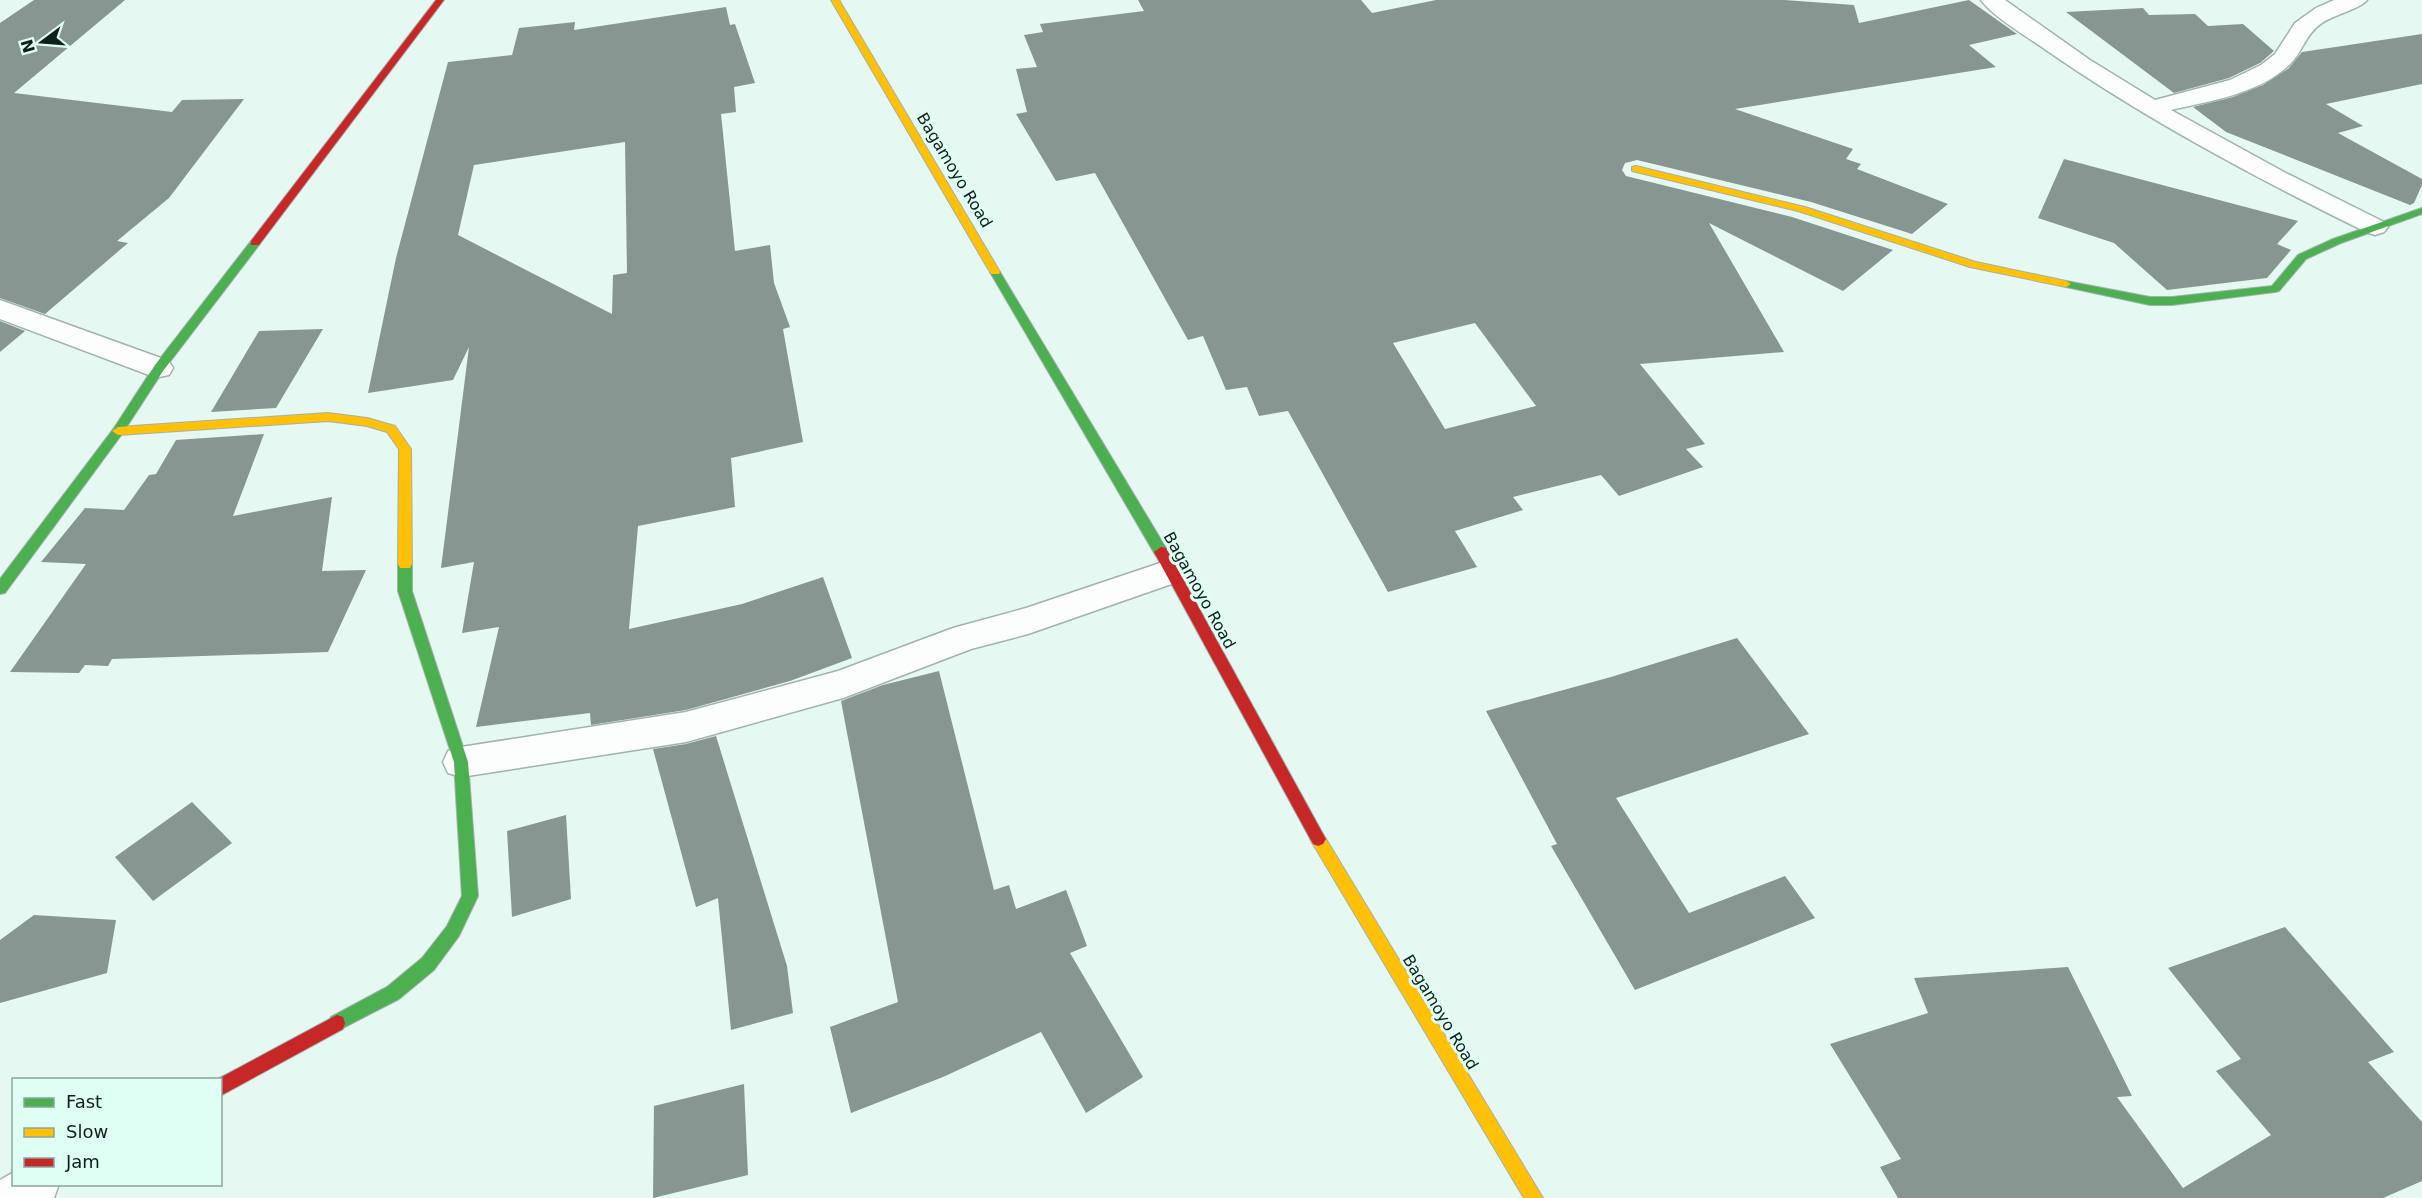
<svg xmlns="http://www.w3.org/2000/svg" width="2422" height="1198" font-family="'DejaVu Sans',sans-serif">
  <rect width="100%" height="100%" fill="#e6f8f2"/>
  <g fill="#879691" fill-rule="evenodd">
    <path d="M34,0H125L14,93L172,112L182,100L244,99L169,198L117,241L128,243L45,314L0,298V23Z"/>
    <path d="M1138,0H1361L1372,13L1436,0H1784L1854,5L1859,23L1969,0L2017,34L1969,45L1996,67L1735,109L1853,149L1846,159L1861,164L1857,169L1948,204L1912,234L1811,202L1637,160L1625,163L1622,170L1626,176L1792,217L1893,250L1843,291L1709,223L1784,352L1640,364L1705,444L1686,449L1703,467L1619,496L1601,475L1513,497L1523,510L1455,531L1477,567L1388,592L1288,411L1259,416L1247,387L1226,390L1203,336L1188,340L1095,173L1056,181L1016,114L1027,112L1016,69L1037,67L1024,35L1043,32L1040,24L1144,11ZM1475,323L1536,406L1445,429L1393,343Z"/>
    <path d="M726,7L730,25L735,24L755,83L734,87L736,112L721,114L735,251L770,245L774,283L790,327L783,329L803,442L731,458L735,507L638,526L629,629L742,604L823,577L852,658L790,681L686,710L591,725L590,713L476,727L499,627L462,633L474,562L441,568L469,347L453,380L368,393L396,258L448,62L512,55L519,28L575,22L574,30ZM625,142L627,273L613,275L612,314L458,235L474,165Z"/>
    <path d="M2143,8L2149,15L2195,14L2208,26L2243,24L2274,51L2260,63L2229,78L2174,93L2066,12Z"/>
    <path d="M2422,34V84L2326,104L2363,126L2338,133L2422,179V185L2414,203L2410,205L2226,132L2193,107L2233,97L2263,85L2289,68L2302,52Z"/>
    <path d="M2064,159L2298,221L2277,244L2291,250L2267,278L2167,290L2114,243L2038,218Z"/>
    <path d="M0,321L25,331L0,352Z"/>
    <path d="M323,329L276,408L211,412L259,331Z"/>
    <path d="M264,434L233,516L332,497L322,571L366,570L328,652L112,659L108,666L85,665L79,673L10,672L86,564L41,562L85,508L124,510L149,475L156,474L176,440Z"/>
    <path d="M1737,638L1809,734L1616,798L1689,913L1785,876L1815,918L1635,990L1551,846L1557,844L1486,711L1611,677Z"/>
    <path d="M939,671L994,890L1009,885L1016,909L1066,890L1087,946L1070,953L1143,1077L1086,1113L1041,1032L943,1077L851,1113L830,1027L898,1002L841,701L883,685Z"/>
    <path d="M716,736L787,966L793,1013L731,1030L718,898L696,907L653,749L686,744Z"/>
    <path d="M192,802L232,843L153,901L115,857Z"/>
    <path d="M566,815L571,899L512,917L507,831Z"/>
    <path d="M34,915L116,920L107,973L0,1003V940Z"/>
    <path d="M2285,927L2394,1052L2368,1062L2422,1122V1181L2383,1198H1898L1880,1167L1901,1159L1830,1044L1928,1013L1914,978L2068,967L2132,1096L2117,1097L2183,1188L2271,1135L2216,1071L2241,1059L2168,968Z"/>
    <path d="M744,1084L748,1175L653,1198L654,1106Z"/>
  </g>
  <g fill="none" stroke-linecap="round" stroke-linejoin="round">
    <defs>
      <g id="street">
        <path d="M1981,0H2005L2090,60L2155,100L2230,80L2261,65L2275,54L2295,23L2316,8L2334,0H2367C2360,9 2333,15 2322,23C2304,35 2303,53 2288,66C2258,94 2210,101 2171,110L2284,172L2384,222L2388,227L2384,232L2375,235L2366,232C2256,178 2147,120 2046,50C2029,38 1992,16 1981,0Z"/>
        <path d="M0,300L169,361L173,368L169,375L159,377L149,375L0,319Z"/>
        <path d="M1172,559L1183,562L1188,571L1183,580L1028,634L971,649L843,698L686,742L461,777L448,773L443,762L448,751L461,747L686,712L838,671L953,628L1026,608Z"/>
        <path d="M14,1172V1184H59L54,1198H0V1180Z"/>
      </g>
      <g id="fast">
        <path d="M2422,208V214L2341,243L2306,259L2279,291L2275,292L2172,305H2150L2066,287L2061,284L2066,281L2150,297H2172L2272,286L2298,255L2333,239Z"/>
        <path d="M255,240L260,243L259,245L163,371L122,434L5,593L0,594V579L114,428L155,365L251,241Z"/>
        <path d="M995,269L1000,272L1166,548L1168,552L1166,556H1156L990,272Z"/>
        <path d="M405,559L412,564V591L468,762L478,896L459,936L434,970L399,999L337,1031L331,1029L329,1023L331,1017L387,987L422,958L447,926L462,896L454,762L398,591V564Z"/>
      </g>
      <g id="slow">
        <path d="M831,0H839L1000,272L999,274H991L990,272Z"/>
        <path d="M1636,166L1805,207L1976,262L2066,281L2071,284L2066,287L1970,267L1798,211L1632,171V167Z"/>
        <path d="M328,413L367,418L395,426L411,449L412,564L410,568H400L398,564L399,449L387,432L367,426L328,421L118,435L112,431L118,427Z"/>
        <path d="M1318,832L1323,834L1543,1198H1524L1313,844L1310,839L1313,834Z"/>
      </g>
      <g id="jam">
        <path d="M436,0H444L259,245H251V241Z"/>
        <path d="M1161,547L1166,548L1323,834L1326,839L1323,844L1318,846L1313,844L1154,552Z"/>
        <path d="M337,1015L343,1017L345,1023L343,1029L220,1096V1080H216Z"/>
      </g>
    </defs>
    <use href="#street" stroke="#a2b2ad" stroke-width="3"/>
    <use href="#fast" stroke="#a2b2ad" stroke-width="2"/>
    <use href="#slow" stroke="#a2b2ad" stroke-width="2"/>
    <use href="#jam" stroke="#a2b2ad" stroke-width="2"/>
    <use href="#street" fill="#fbfefd" fill-rule="evenodd"/>
    <use href="#fast" fill="#4caf50" fill-rule="evenodd"/>
    <use href="#slow" fill="#ffc107" fill-rule="evenodd"/>
    <use href="#jam" fill="#c62828" fill-rule="evenodd"/>
  </g>
  <g text-anchor="middle" stroke-width="6" stroke-linejoin="round" paint-order="stroke">
    <g font-size="16" fill="#101f1b" stroke="#dffff4">
      <text transform="translate(955 170) rotate(59)" y="6">Bagamoyo Road</text>
      <text transform="translate(1200 590) rotate(61)" y="6">Bagamoyo Road</text>
      <text transform="translate(1441 1012) rotate(59)" y="6">Bagamoyo Road</text>
    </g>
  </g>
  <rect x="12" y="1078" width="210" height="108" fill="#dffff4" stroke="#8ca59d" stroke-width="1.5"/>
  <rect x="24" y="1098" width="30" height="9" fill="#4caf50" stroke="#8ca59d" stroke-width="1.5"/>
  <text x="66" y="1108" font-size="18" fill="#101f1b">Fast</text>
  <rect x="24" y="1128" width="30" height="9" fill="#ffc107" stroke="#8ca59d" stroke-width="1.5"/>
  <text x="66" y="1138" font-size="18" fill="#101f1b">Slow</text>
  <rect x="24" y="1158" width="30" height="9" fill="#c62828" stroke="#8ca59d" stroke-width="1.5"/>
  <text x="66" y="1168" font-size="18" fill="#101f1b">Jam</text>
  <g transform="translate(42 42) rotate(254)" stroke="#dffff4" stroke-width="4.5" paint-order="stroke">
  <path d="M0-4.5L10 22L0 15L-10 22Z" fill="#101f1b"/>
  <text y="-9" font-size="16" font-weight="bold" text-anchor="middle" fill="#101f1b">N</text>
  </g>
</svg>
